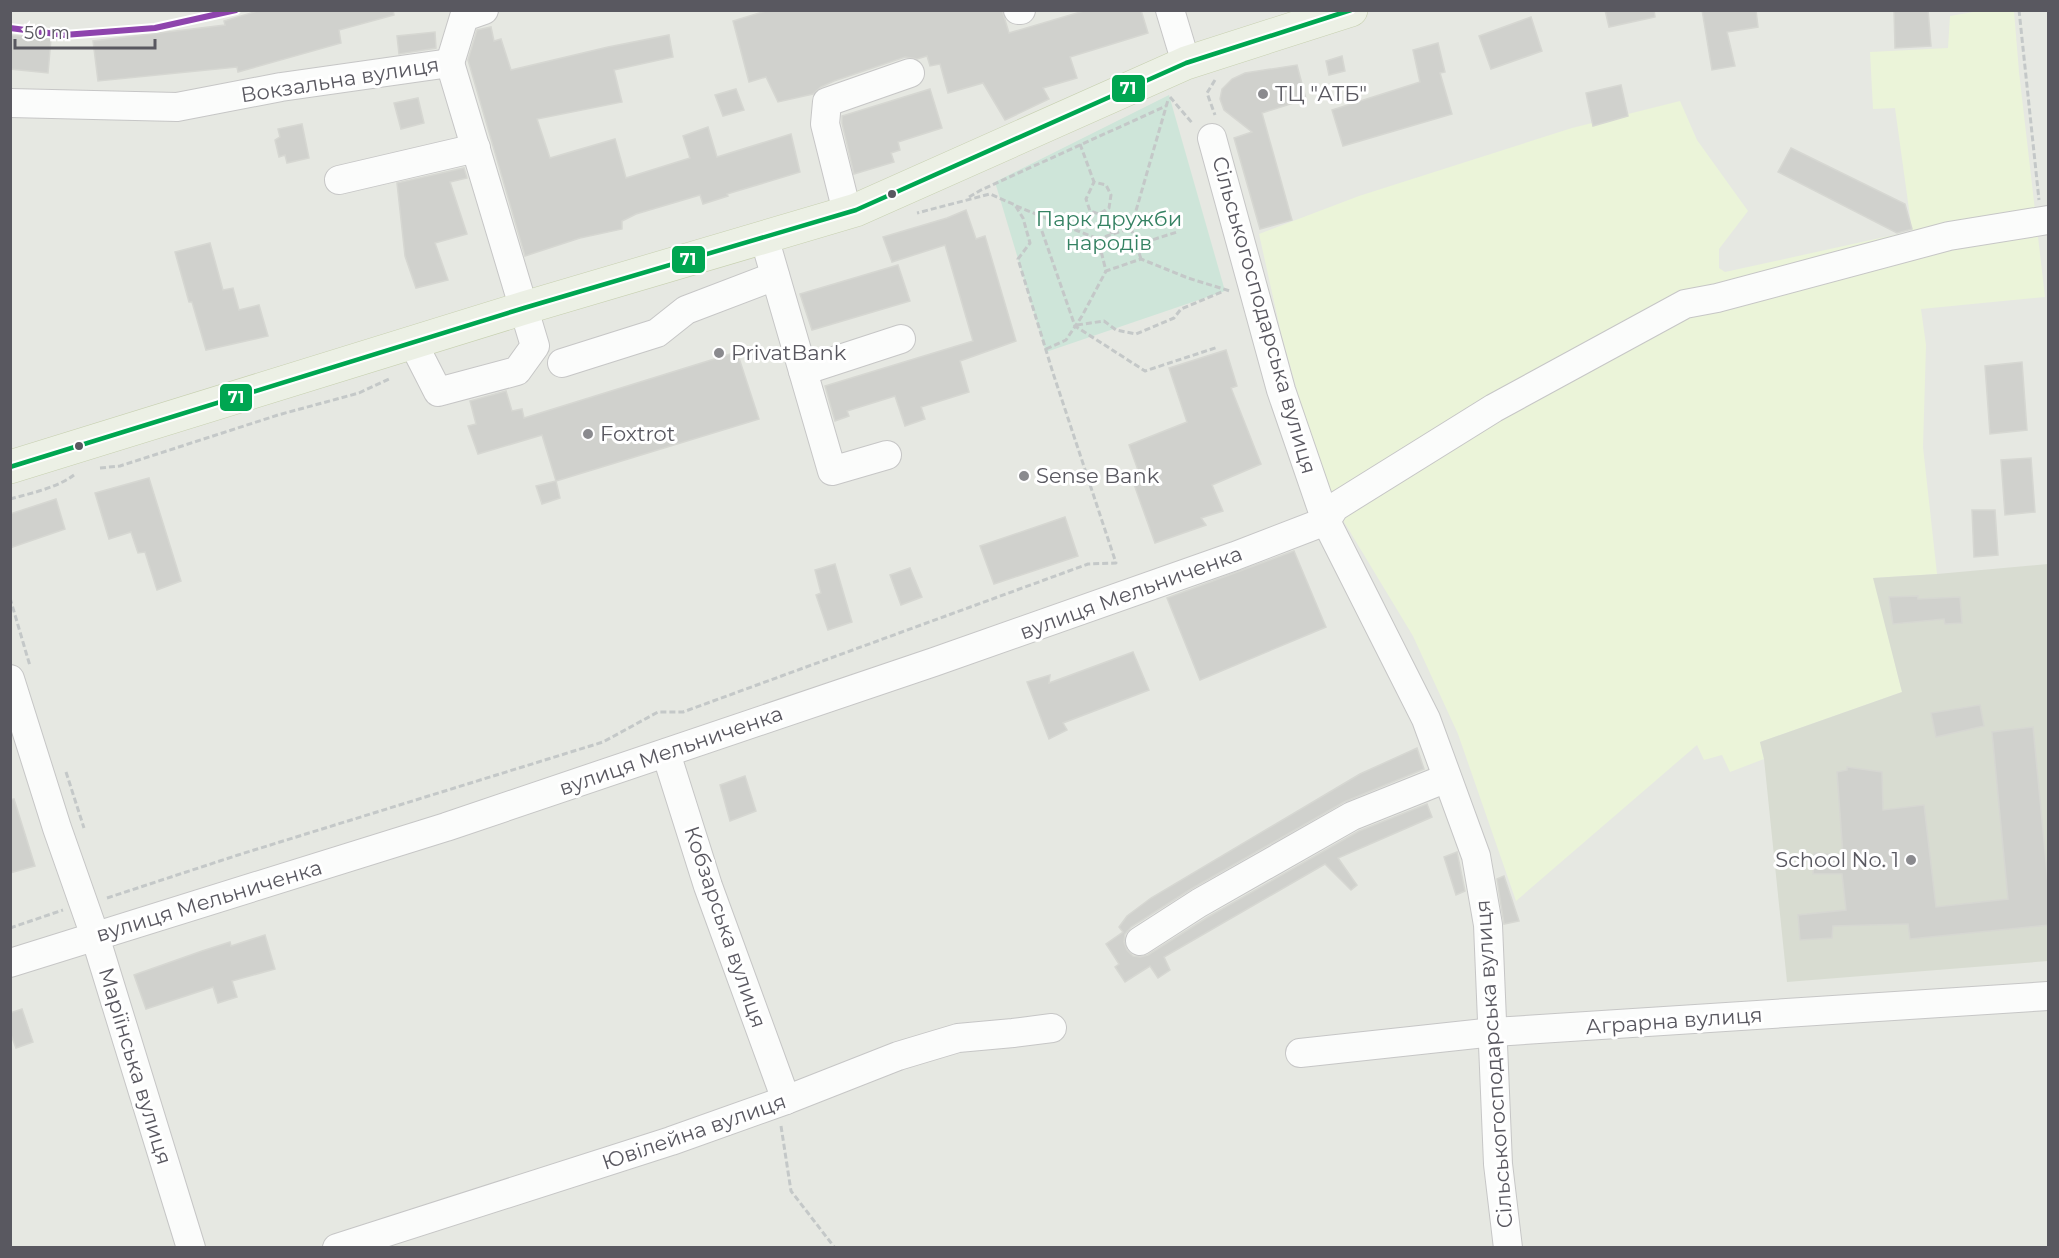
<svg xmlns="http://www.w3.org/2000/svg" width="2059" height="1258" font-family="Montserrat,sans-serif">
  <rect width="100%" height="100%" fill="#e6e8e2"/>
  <path fill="#ebf4d9" d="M1979,11H2014L2019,72L2045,297L1921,309L1926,345L1923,447L1937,574L1874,578L1902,692L1760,742L1764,759L1730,772L1722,755L1704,760L1697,745L1516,901L1458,734L1413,636L1335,507L1323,483L1281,333L1259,234L1359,196L1572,128L1680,101L1697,140L1748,211L1719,249V268L1725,272L1912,231L1895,108L1873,109L1870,52L1948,48L1950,16Z"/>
  <path fill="#d8dcd1" d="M2048,564V961L1787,982L1764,759L1760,742L1902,692L1873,578L1937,574Z"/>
  <path fill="#cee5d9" d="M1169,95L1225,291L1046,352L995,182Z"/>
  <g fill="#d0d1cd" stroke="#d6d7d2" stroke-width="1.5">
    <path d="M261,10H393L394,15L339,30L341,43L238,72L237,67L98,81L93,41L225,25L224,21Z"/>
    <path d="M769,10H1002L1009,33L1087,10H1141L1148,33L1070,57L1077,78L1043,88L1049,99L1005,120L983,83L948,93L940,64L930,66L927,56L917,59L905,57L834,81L821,87L813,94L778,102L766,77L749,82L733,21Z"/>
    <path d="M1605,10H1654L1655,17L1609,27Z"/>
    <path d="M1702,10H1756L1758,27L1727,32L1735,66L1712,70Z"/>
    <path d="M1894,10H1928L1931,46L1895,48Z"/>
    <path d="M1531,17L1542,51L1491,69L1479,36Z"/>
    <path d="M491,27L494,41L501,39L511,70L608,47L669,35L673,57L614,70L622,102L537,119L550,158L615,139L626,178L690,158L683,136L708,127L717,157L791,134L800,172L727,194L728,196L703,204L700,195L636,214L622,221V229L580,238L525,256L468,60L477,30Z"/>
    <path d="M435,32L436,48L399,54L397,36Z"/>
    <path d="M10,35L51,39L48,73L10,69Z"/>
    <path d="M1438,43L1445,72L1440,73L1452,114L1343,146L1332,110L1420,82L1413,50Z"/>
    <path d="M1342,56L1345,71L1329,75L1326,61Z"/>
    <path d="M1297,65L1306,99L1262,113L1292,220L1260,229L1234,138L1252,132L1224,110L1220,99L1222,89L1232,79L1245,73Z"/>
    <path d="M1621,85L1628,116L1593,126L1586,93Z"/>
    <path d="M736,89L744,110L723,116L715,95Z"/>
    <path d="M930,89L942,128L898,142L900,150L891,153L894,162L854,174L842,123V116Z"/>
    <path d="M418,98L424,123L401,129L394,103Z"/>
    <path d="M302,124L309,158L287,163L285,155L279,157L275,140L280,137L278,129Z"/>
    <path d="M1791,148L1905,204L1912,229L1897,233L1778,172Z"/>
    <path d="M464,168L467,178L450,182L467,234L435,243L448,280L416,288L405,256L397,183Z"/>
    <path d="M966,210L976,239L985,236L1016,341L960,361L969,392L921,407L925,419L905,426L895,396L847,411L849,416L835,421L825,386L973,341L945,245L892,262L883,237L947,218Z"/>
    <path d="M210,243L223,290L233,288L239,310L259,305L268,336L206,350L192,302H189L175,252Z"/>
    <path d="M898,265L910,301L812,330L800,294Z"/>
    <path d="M1226,350L1237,386L1231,388L1261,464L1212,485L1223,511L1201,518L1206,525L1155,543L1131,476L1139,473L1129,445L1187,422L1169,368Z"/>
    <path d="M737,352L759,419L556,481L542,435L478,454L468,426L476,424L470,401L506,391L512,411L522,409L524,418Z"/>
    <path d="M2022,362L2027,430L1990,434L1985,366Z"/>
    <path d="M2031,458L2035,512L2005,515L2001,460Z"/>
    <path d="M149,478L181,581L157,590L145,552L138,553L131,532L109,539L95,493Z"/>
    <path d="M556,481L560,498L542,504L536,486Z"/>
    <path d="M56,499L65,529L10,548V514Z"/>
    <path d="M1972,510H1995L1998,555L1974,557Z"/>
    <path d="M1065,517L1078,556L994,584L980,546Z"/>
    <path d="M1294,551L1326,627L1200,680L1167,598Z"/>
    <path d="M835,564L852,622L828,630L816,595L821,593L815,570Z"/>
    <path d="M910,568L922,597L901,605L890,575Z"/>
    <path d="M1918,596V599L1960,597L1962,623L1945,624L1944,619L1893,624L1889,597Z"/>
    <path d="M1133,652L1149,690L1063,723L1067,730L1049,739L1027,682L1050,675L1049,683Z"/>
    <path d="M1980,705L1984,726L1936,737L1931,713Z"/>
    <path d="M2033,727L2049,893V925L1910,939L1908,924L1833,926L1832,938L1800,940L1798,915L1846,910L1842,874H1813L1814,853L1843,855L1837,772L1847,770V767L1882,772L1883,810L1924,805L1936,907L2008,899L1992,732Z"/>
    <path d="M1417,748L1424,769L1344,802L1191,889L1131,927L1125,934L1124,942L1127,950L1133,956L1140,957L1148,955L1208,917L1359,831L1427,804L1432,817L1338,858L1357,885L1351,890L1325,864L1164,957L1170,970L1158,978L1150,966L1125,982L1115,967L1119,964L1106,944L1123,932L1119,927L1127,916L1151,898L1360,774Z"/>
    <path d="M745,776L756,811L730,821L720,785Z"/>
    <path d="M14,799L35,866L10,873V800Z"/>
    <path d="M1457,852L1465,891L1456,895L1444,857Z"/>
    <path d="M1504,876L1519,921L1504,924L1497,879Z"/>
    <path d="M265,935L275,969L232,981L237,997L218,1003L213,987L146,1009L134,975L202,951L230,942L231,946Z"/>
    <path d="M22,1009L33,1042L16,1048L10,1032V1013Z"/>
  </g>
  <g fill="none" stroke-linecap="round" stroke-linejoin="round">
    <defs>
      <g id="minor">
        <path d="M1018,10H1021"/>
        <path d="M1170,10L1186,63"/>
        <path d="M450,63L464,17L484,10"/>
        <path d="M10,103L177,107L281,87L450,63L535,346L517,371L438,392L413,343"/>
        <path d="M1212,138L1281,390L1326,521L1426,719L1476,856L1488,925L1498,1164L1508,1248"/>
        <path d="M339,180L476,148"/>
        <path d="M847,212L825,124L827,102L910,73"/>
        <path d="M764,237L832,471L887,455"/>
        <path d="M562,363L657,333L686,310L775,276"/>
        <path d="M803,371L901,339"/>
        <path d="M10,679L57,828L95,936L191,1248"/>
        <path d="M666,753L708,886L786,1100"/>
        <path d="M1140,941L1199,903L1352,816L1447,778"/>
        <path d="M10,963L446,827L934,662L1235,556L1326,521L1335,507L1494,408L1685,304L1717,298L1949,236L2048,220"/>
        <path d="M1300,1053L1494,1032L2048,996"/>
        <path d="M337,1248L671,1141L786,1100L898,1056L958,1038L1013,1033L1052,1028"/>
      </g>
      <path id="major" d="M10,467L524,308L856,210L1186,63L1351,10"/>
    </defs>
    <use href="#minor" stroke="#c6c6c6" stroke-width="30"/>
    <use href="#major" stroke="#c7d0b0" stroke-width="34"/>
    <g stroke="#c4c8c8" stroke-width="3" stroke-dasharray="6 3" stroke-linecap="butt">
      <path d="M2019,10L2039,200"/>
      <path d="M1215,80L1207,93L1215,115"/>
      <path d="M1170,97L1193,124"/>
      <path d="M1080,144L1094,182L1106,185L1111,195L1109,208L1099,214L1090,211L1086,199L1094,182"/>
      <path d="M969,197L981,190L1166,106"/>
      <path d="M1016,206L1098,239"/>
      <path d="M1105,211L1112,234"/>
      <path d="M1036,214L1075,326L1145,371L1218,347"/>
      <path d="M1131,228L1168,100"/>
      <path d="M1136,245L1177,232"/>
      <path d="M1141,259L1131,228L1098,239L1106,271L1141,259L1188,278L1230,291"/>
      <path d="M1077,325L1104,321L1116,330L1136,334L1174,318L1181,309L1224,291"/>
      <path d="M1046,349L1066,340L1082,316L1106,271"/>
      <path d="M100,468L120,466L278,415L359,393L391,378"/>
      <path d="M10,499C32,493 56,488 74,475"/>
      <path d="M10,598L30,666"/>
      <path d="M66,772L84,828"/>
      <path d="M107,898L238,855L603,742L658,712H683L1088,564L1116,563L1053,373L1018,259L1030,243L1023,218L1015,205L990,194L917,213"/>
      <path d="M10,928L63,910"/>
      <path d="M781,1126L791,1191L835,1248"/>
    </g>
    <use href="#minor" stroke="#fbfcfb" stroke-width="28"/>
    <use href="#major" stroke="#ecf0e5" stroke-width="33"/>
    <defs>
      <path id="bus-1" d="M10,467L524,308L856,210L1186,63L1351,10"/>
    </defs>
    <use href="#bus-1" stroke="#fff" stroke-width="9"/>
    <use href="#bus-1" stroke="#00a651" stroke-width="4.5"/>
    <defs>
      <path id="rail-1" d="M10,28L64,35L155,28L236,10"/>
    </defs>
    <use href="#rail-1" stroke="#fff" stroke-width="10"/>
    <use href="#rail-1" stroke="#8e44ad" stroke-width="6"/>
  </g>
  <g fill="#8a8a8e" stroke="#fff" stroke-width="2">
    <circle cx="1263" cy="94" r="6"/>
    <circle cx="719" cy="353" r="6"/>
    <circle cx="588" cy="434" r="6"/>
    <circle cx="1024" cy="476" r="6"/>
    <circle cx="1911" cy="860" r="6"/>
  </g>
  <g fill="#595860" stroke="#fff" stroke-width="2">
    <circle cx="892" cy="194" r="5"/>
    <circle cx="79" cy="446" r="5"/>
  </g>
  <g text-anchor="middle" stroke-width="6" stroke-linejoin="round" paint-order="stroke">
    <g font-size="21" fill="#595860" stroke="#fff">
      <text transform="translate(340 80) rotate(-9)" y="7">Вокзальна вулиця</text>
      <text transform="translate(1264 315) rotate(74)" y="7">Сільськогосподарська вулиця</text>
      <text transform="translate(1131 593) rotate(-20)" y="7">вулиця Мельниченка</text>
      <text transform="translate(671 751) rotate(-19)" y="7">вулиця Мельниченка</text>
      <text transform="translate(209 901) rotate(-17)" y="7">вулиця Мельниченка</text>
      <text transform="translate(725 927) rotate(71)" y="7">Кобзарська вулиця</text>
      <text transform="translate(1674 1021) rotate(-4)" y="7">Аграрна вулиця</text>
      <text transform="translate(1494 1064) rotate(-94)" y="7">Сільськогосподарська вулиця</text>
      <text transform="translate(135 1066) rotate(73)" y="7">Маріїнська вулиця</text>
      <text transform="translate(694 1132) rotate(-19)" y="7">Ювілейна вулиця</text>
    </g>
    <g font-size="21" fill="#595860" stroke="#fff" text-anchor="start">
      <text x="1275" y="101">ТЦ "АТБ"</text>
      <text x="731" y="360">PrivatBank</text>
      <text x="600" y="441">Foxtrot</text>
      <text x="1036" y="483">Sense Bank</text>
      <text x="1899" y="867" text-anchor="end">School No. 1</text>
    </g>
    <g font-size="21" fill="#358263" stroke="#fff">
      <text x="1109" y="226">Парк дружби<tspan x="1109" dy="24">народів</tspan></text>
    </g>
  </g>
  <g stroke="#fff" stroke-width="2">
    <rect x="1111" y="74" width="35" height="29" rx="6" fill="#00a651"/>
    <rect x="671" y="245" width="35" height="29" rx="6" fill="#00a651"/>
    <rect x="219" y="383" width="34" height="29" rx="6" fill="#00a651"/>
  </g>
  <g font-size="16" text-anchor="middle" font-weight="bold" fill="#fff">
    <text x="1128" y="94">71</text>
    <text x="688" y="265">71</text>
    <text x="236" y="403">71</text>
  </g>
  <rect width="2059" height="1258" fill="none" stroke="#595860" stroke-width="24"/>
  <path d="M15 39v9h140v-9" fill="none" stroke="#595860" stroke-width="3"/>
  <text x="24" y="39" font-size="18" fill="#595860" stroke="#ffffff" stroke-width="4.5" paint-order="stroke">50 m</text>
</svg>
